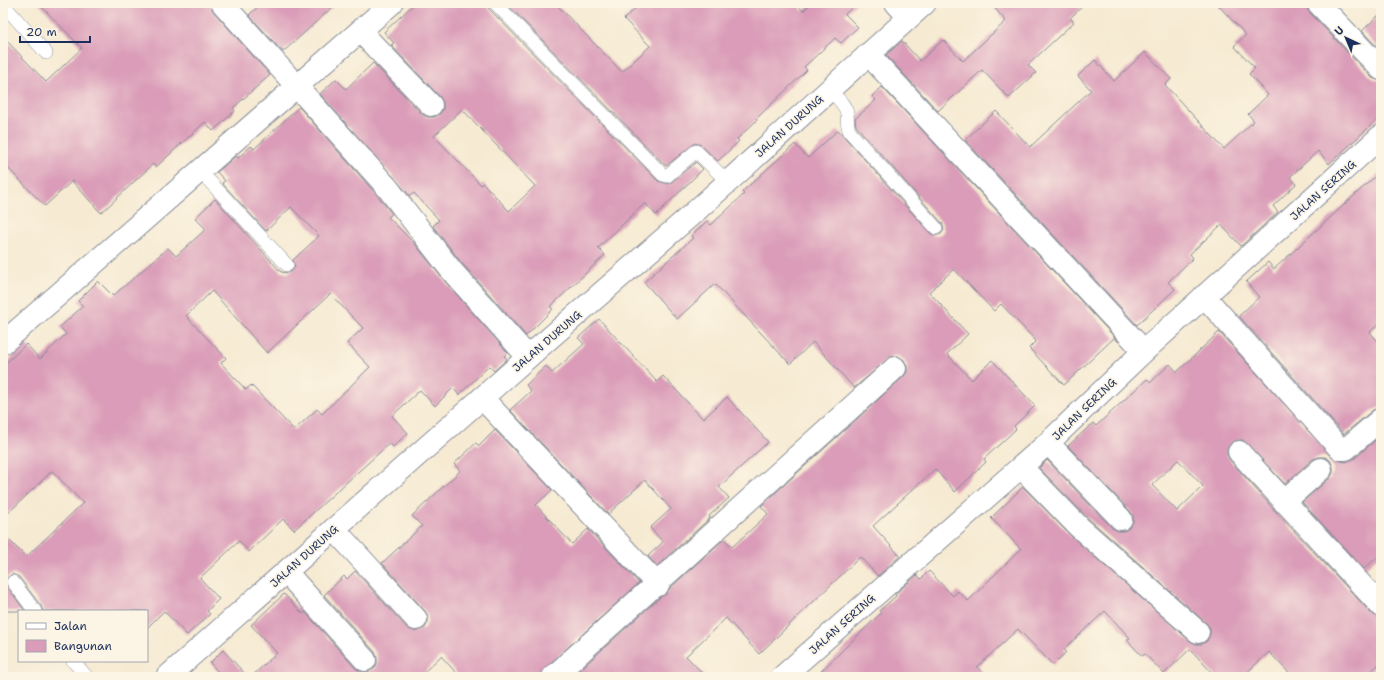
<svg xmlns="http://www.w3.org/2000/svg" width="1384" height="680" font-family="'Shantell Sans',sans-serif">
  <rect width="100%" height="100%" fill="#fcf5e5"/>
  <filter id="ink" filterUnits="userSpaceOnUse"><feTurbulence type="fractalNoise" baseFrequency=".025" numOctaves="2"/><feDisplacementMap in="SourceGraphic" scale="8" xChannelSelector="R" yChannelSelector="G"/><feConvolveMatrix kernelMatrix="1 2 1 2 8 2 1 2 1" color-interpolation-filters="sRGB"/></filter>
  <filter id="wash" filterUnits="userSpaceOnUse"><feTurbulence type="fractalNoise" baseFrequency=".012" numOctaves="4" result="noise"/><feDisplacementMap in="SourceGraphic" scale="16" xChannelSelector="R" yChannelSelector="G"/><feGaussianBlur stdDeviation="0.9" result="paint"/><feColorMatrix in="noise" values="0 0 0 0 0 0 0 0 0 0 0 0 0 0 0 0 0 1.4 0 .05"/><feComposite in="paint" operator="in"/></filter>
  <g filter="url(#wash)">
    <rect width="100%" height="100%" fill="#f6ead2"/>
    <g id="blocks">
      <g fill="#da9cb8" fill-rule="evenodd">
        <path d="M38,3H210L213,11L270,75L233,108L235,111L213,131L205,122L156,167L153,164L101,213L72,181L45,206L3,163V37L46,82L82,48Z"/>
        <path d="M262,3H337L283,52L249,15Z"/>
        <path d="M415,3H487L489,9L658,181L669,184L696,162L703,169L656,215L645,203L598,248L605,255L550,307L553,309L526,336L461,262L433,226L439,220L414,193L410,196L320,94L336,79L346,89L373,63L422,114L427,117H434L440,114L443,109V102L440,97L391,45L394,43L384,32ZM462,109L535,186L509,211L483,183L481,185L434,136Z"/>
        <path d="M506,3H555L622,72L650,46L624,19L641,3H796L803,11L812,3H857L845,14L858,27L841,43L835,38L804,67L807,70L756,119L757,120L737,139L739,141L718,161L701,145L695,143L666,166Z"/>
        <path d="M990,3H1086L1070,18L1074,22L1028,65L1036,73L1009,98L982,70L938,111L886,55L902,41L920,61L943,40L963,61L1006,21Z"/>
        <path d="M1216,3H1304L1309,12L1372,78L1381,81V116L1329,164L1318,151L1290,177L1296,184L1273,206L1278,212L1241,246L1221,225L1190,254L1193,258L1168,282L1175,289L1137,325L965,140L996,111L1030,147L1091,90L1078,76L1095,60L1114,81L1145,52L1171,79L1165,85L1224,149L1254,121L1248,114L1268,95L1249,74L1255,68L1234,46L1246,35Z"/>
        <path d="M1381,13V51L1362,31Z"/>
        <path d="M882,87L1119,342L1114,338L1064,385L1029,348L1036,341L1001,304L994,311L954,269L929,292L968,334L947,354L972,380L992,360L1035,406L1014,426L1016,429L984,459L986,462L955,492L935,469L873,526L900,556L878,576L860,557L759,654L726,618L686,656L706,677H572L660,597L666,594L670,588L724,539L732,547L768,514L761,506L903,377L907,372V366L904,360L898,356H892L854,388L813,342L790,364L715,284L677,319L644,282L693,238L691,236L707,221L711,225L744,194L742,192L795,144L808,158L838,130L930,233L934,236L941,234L944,230L942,223L856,126L855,119L876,100L872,96Z"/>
        <path d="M299,107L377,195L392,214L388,217L415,244L442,278L508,353L504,356L507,359L494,371L489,366L459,395L453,388L435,406L420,390L392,416L408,433L393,447L390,443L294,530L283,519L249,552L239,541L200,578L219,599L207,611L210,614L187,635L164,611L147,628V611H43L41,606L19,577L12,574L6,579L5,583L25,611H3V534L26,557L83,503L52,471L3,518V366L26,344L40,359L66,334L60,327L83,306L78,301L98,281L113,296L168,248L176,256L206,229L195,218L215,199L281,272L288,273L292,271L295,267L293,260L319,236L291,207L266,231L222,183L225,181L217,172L236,156L238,158L251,146L254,149ZM212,291L267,353L330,294L363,328L347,343L370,367L322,414L317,409L294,430L251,385L246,390L221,363L226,358L186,316Z"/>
        <path d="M1381,171V322L1370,332L1381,345V407L1373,410L1344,434L1239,316L1259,297L1246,282L1268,262L1274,269Z"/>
        <path d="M599,319L657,382L663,376L703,419L727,397L768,442L719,487L729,498L709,516L710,518L657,566L648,556L663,542L650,528L671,509L645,480L608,514L510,410L531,391L526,385L546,366L552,373L584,344L578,338Z"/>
        <path d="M1219,332L1335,460L1346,462L1354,459L1381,435V554L1364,569L1302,502L1330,478L1333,473V467L1330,460L1325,457H1319L1313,459L1285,484L1243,440H1237L1231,443L1227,449V455L1230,460L1275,511L1372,614L1381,619V662L1365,677H1293L1269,652L1242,677H1216L1190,649L1164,674L1145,654L1142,656L1127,640L1130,638L1105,611L1064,649L1066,652L1053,665L1018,629L977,667L987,677H815L881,613L879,611L896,596L895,594L917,575L921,579L929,571L953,596L958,591L968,601L1021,549L991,518L1023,487L1071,536L1190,641L1196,644H1202L1207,641L1210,634V628L1206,623L1088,518L1039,468L1047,460L1112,528L1118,531H1124L1129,528L1133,522V516L1130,511L1068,446L1093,423L1096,426L1147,379L1151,382L1170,364L1177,372ZM1178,460L1203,486L1177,511L1152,485Z"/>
        <path d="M495,430L552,490L536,505L572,544L588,529L639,583L545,668L541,677H460L441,656L419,677H251L277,653L251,625L284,594L303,614L305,612L356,669L362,672H367L374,669L377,664V658L375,652L324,595L344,576L347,579L355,571L407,628L413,631H418L425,628L428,622V616L425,611L382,563L422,526L412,516L460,471L454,464L476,443L479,446Z"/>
        <path d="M223,650L248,677H223L210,663Z"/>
      </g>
    </g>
  </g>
  <g filter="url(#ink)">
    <use href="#blocks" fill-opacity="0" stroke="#888c98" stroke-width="1"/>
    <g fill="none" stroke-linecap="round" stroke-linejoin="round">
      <defs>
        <g id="lane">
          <path d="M495,3L663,175L667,176L696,151L727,181"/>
          <path d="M3,4L46,53"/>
          <path d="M829,89C835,96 845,104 847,113C848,120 846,125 850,132L936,228"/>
          <path d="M201,172L287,265"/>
          <path d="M13,582L35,611"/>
          <path d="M73,661L87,677"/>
        </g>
        <g id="street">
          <path d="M222,3L387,187L451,270L528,357"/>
          <path d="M896,3L909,17"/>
          <path d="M1318,3L1381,69"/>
          <path d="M361,32L431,105"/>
          <path d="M868,54L1144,351"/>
          <path d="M1204,296L1340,449H1346L1381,419"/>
          <path d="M3,343L392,3"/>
          <path d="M482,398L658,585"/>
          <path d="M1048,443L1121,519"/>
          <path d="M1239,452L1381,606"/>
          <path d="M1021,467L1079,527L1198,632"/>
          <path d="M1284,502L1321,469"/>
          <path d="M334,529L416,619"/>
          <path d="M286,572L365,660"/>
          <path d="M553,677L895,368"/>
          <path d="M782,677L1048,443L1144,351L1381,136"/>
        </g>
        <path id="secondary" d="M167,677L544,343L698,209L925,3"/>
      </defs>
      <use href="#lane" stroke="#888c98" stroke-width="14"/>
      <use href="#street" stroke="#888c98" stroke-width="24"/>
      <use href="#secondary" stroke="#888c98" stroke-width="24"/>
      <use href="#lane" stroke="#fff" stroke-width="13"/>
      <use href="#street" stroke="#fff" stroke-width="22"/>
      <use href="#secondary" stroke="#fff" stroke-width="22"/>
    </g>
  </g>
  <g text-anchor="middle" stroke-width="3.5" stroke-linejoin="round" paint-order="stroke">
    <g font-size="11" fill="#1b2f5e" stroke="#fcf5e5">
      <text transform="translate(789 126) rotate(-42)" y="4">JALAN DURUNG</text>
      <text transform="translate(1323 190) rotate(-42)" y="4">JALAN SERING</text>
      <text transform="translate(547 341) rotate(-41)" y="4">JALAN DURUNG</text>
      <text transform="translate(1084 409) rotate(-44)" y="4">JALAN SERING</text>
      <text transform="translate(304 556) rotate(-42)" y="4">JALAN DURUNG</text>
      <text transform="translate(842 624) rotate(-42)" y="4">JALAN SERING</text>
    </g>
  </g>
  <rect width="1384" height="680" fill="none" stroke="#fcf5e5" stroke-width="16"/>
  <rect x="18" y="610" width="130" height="52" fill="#fcf5e5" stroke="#a2a6af"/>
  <rect x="26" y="623" width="20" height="6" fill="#ffffff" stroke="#a2a6af"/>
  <text x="54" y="630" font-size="12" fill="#1b2f5e">Jalan</text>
  <rect x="26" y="640" width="20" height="12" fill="#da9cb8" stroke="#a2a6af"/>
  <text x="54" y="650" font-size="12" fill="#1b2f5e">Bangunan</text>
  <g transform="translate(1346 38) rotate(316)" stroke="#fcf5e5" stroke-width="3" paint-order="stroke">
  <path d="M0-3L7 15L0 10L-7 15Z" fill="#1b2f5e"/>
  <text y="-6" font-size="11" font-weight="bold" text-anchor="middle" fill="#1b2f5e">U</text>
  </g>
  <path d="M20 36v6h70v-6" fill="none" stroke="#1b2f5e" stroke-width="2"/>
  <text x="26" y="36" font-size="12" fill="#1b2f5e" stroke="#fcf5e5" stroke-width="3" paint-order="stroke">20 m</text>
</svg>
